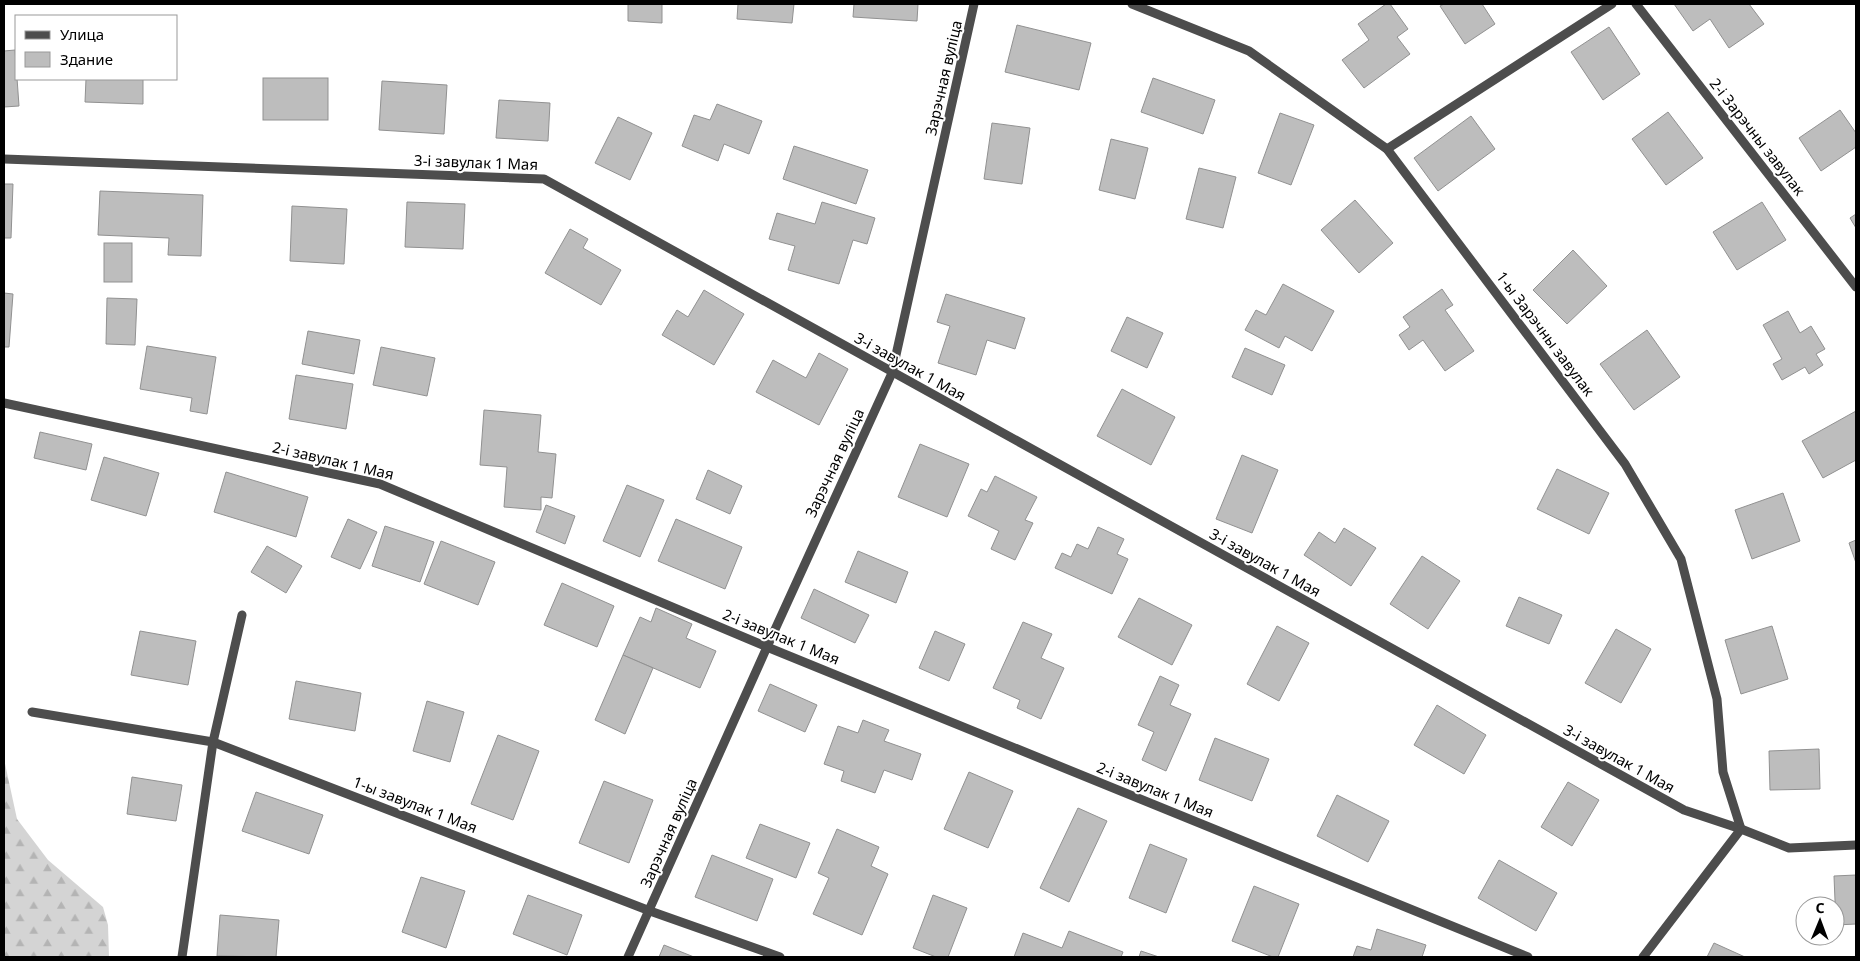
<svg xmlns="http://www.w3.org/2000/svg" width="1860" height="961" font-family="'Noto Sans',sans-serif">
  <defs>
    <pattern id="forest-firs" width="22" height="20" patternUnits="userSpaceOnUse" patternTransform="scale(1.25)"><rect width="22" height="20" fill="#d4d4d4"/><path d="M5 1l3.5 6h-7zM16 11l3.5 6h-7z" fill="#b4b4b4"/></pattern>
  </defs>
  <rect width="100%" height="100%" fill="#fff"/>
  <path fill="url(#forest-firs)" d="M4,759L17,819L48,860L103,907L108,925L109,957H4Z"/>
  <g fill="#bdbdbd" stroke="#919191">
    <path d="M628,4H662V23L628,21Z"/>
    <path d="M738,4H794L792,23L737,19Z"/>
    <path d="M854,4H918L917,21L853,17Z"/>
    <path d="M1386,4H1390L1408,29L1397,37L1410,54L1364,88L1342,60L1369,40L1358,24Z"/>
    <path d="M1444,4H1482L1495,24L1465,44L1440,6Z"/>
    <path d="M1674,4H1749L1764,24L1729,48L1710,19L1693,31Z"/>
    <path d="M1017,25L1091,43L1079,90L1005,72Z"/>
    <path d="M1609,27L1640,74L1603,100L1571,52Z"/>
    <path d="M15,50L19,106L4,107V51Z"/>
    <rect x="263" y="78" width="65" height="42"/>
    <path d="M1153,78L1215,100L1203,134L1141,112Z"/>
    <path d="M86,79H143V104L85,102Z"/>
    <path d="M382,81L447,85L444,134L379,130Z"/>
    <path d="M499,100L550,103L548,141L496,138Z"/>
    <path d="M717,104L762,121L749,154L724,144L718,161L682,146L694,115L710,120Z"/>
    <path d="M1840,110L1856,133V147L1821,171L1799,138Z"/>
    <path d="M1668,112L1703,158L1666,185L1632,139Z"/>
    <path d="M1280,113L1314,125L1291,185L1258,173Z"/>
    <path d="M1471,116L1495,149L1438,191L1414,158Z"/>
    <path d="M618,117L652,133L630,180L595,163Z"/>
    <path d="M992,123L1030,128L1022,184L984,179Z"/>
    <path d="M1111,139L1148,148L1135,199L1099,190Z"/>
    <path d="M794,146L868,170L856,204L783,179Z"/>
    <path d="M1199,168L1236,177L1223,228L1186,219Z"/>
    <path d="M4,184H13L11,238H4Z"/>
    <path d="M100,191L203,195L201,256L168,255L169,238L98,235Z"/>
    <path d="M1355,200L1393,243L1359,273L1321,230Z"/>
    <path d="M407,202L465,204L463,249L405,247Z"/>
    <path d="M822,202L875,218L867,244L853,240L839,284L788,270L795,246L769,239L777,213L815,224Z"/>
    <path d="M1762,202L1786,240L1737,270L1713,232Z"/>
    <path d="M292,206L347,209L344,264L290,261Z"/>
    <path d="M1856,214V228L1850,218Z"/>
    <path d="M570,229L588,239L583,248L621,270L601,305L545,273Z"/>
    <rect x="104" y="243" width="28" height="39"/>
    <path d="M1573,250L1607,286L1567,324L1533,290Z"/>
    <path d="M1283,284L1334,311L1312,351L1285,336L1279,348L1245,330L1256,310L1266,315Z"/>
    <path d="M1442,289L1453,305L1445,310L1474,351L1445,371L1423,340L1409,350L1399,335L1410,327L1403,317Z"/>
    <path d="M704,290L744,314L714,365L662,335L677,310L688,317Z"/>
    <path d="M4,293L13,294L9,347H4Z"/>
    <path d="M946,294L1025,318L1015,349L987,340L976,375L938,363L950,326L937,322Z"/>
    <path d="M107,298L137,299L135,345L106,344Z"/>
    <path d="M1788,311L1800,333L1811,326L1825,349L1816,354L1823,365L1809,374L1805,367L1782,380L1773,364L1782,359L1763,325Z"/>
    <path d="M1127,317L1163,333L1147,368L1111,351Z"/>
    <path d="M1647,330L1680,377L1634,410L1600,364Z"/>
    <path d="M308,331L360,340L354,374L302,364Z"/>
    <path d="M147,346L216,357L207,414L190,411L192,398L140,389Z"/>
    <path d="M381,347L435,358L427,396L373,385Z"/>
    <path d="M1245,348L1285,365L1272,395L1232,377Z"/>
    <path d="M819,353L848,369L819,425L756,392L773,360L806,378Z"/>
    <path d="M296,375L353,384L346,429L289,419Z"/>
    <path d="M1122,389L1175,417L1151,465L1097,436Z"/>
    <path d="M484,410L541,415L538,452L556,454L552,498L541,497V510L504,507L507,467L480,465Z"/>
    <path d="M1856,411V460L1823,478L1802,441Z"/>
    <path d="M40,432L92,444L86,470L34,458Z"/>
    <path d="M920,444L969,464L947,517L898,497Z"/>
    <path d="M1242,455L1278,470L1252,533L1216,519Z"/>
    <path d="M104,457L159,473L146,516L91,500Z"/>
    <path d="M1557,469L1609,493L1589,534L1537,509Z"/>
    <path d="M708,470L742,486L730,514L696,499Z"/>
    <path d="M226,472L308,497L296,537L214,512Z"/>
    <path d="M995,476L1037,497L1025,520L1033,523L1015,560L991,549L999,531L968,516L981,489L987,492Z"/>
    <path d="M627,485L664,500L640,557L603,541Z"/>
    <path d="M1783,493L1800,541L1752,559L1735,510Z"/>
    <path d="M546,505L575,516L565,544L536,532Z"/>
    <path d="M348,519L377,532L360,569L331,557Z"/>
    <path d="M676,519L742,547L725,589L658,561Z"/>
    <path d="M385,526L434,542L420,582L372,566Z"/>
    <path d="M1098,527L1124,539L1117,554L1128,559L1112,594L1055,568L1062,553L1071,557L1077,544L1088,549Z"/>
    <path d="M1344,528L1376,548L1351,586L1304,555L1319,532L1335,543Z"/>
    <path d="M1856,540V563L1849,543Z"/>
    <path d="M441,541L495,562L478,605L424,584Z"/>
    <path d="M267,546L302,566L286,593L251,572Z"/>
    <path d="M858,551L908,572L896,603L845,582Z"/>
    <path d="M1422,556L1460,581L1428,629L1390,604Z"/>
    <path d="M562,583L614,606L597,647L544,625Z"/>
    <path d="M814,589L869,615L855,643L801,618Z"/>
    <path d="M1519,597L1562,615L1549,644L1506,626Z"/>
    <path d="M1139,598L1192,625L1172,665L1118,637Z"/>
    <path d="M656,608L692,624L686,638L716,651L700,688L623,655L640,617L651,622Z"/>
    <path d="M1023,622L1052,634L1041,658L1064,668L1041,719L1017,708L1020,700L993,688Z"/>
    <path d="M1277,626L1309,643L1279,701L1247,684Z"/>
    <path d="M1772,626L1788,679L1741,694L1725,640Z"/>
    <path d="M1616,629L1651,649L1621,703L1585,683Z"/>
    <path d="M140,631L196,641L188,685L131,675Z"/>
    <path d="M935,631L965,644L949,681L919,668Z"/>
    <path d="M623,655L653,668L625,734L595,720Z"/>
    <path d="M1160,676L1179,685L1170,705L1191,714L1166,771L1142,760L1154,732L1138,725Z"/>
    <path d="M296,681L361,693L355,731L289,719Z"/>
    <path d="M770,684L817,705L805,732L758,711Z"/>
    <path d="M427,701L464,712L450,762L413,751Z"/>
    <path d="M1437,705L1486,735L1464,774L1414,745Z"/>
    <path d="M863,720L889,730L884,741L921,754L912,780L884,770L875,793L841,781L844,771L824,764L838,726L858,733Z"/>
    <path d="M498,735L539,751L513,820L471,804Z"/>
    <path d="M1215,738L1269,759L1252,801L1199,780Z"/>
    <path d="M1819,749L1820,789L1770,790L1769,751Z"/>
    <path d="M969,772L1013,791L988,848L944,829Z"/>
    <path d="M132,777L182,785L176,821L127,814Z"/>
    <path d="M604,781L653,800L629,863L579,843Z"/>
    <path d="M1568,782L1599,800L1572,846L1541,827Z"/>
    <path d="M256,792L323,815L309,854L242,831Z"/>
    <path d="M1337,795L1389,821L1368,862L1317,836Z"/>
    <path d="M1078,808L1107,821L1069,902L1040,888Z"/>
    <path d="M760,824L810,843L796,878L746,858Z"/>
    <path d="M837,829L879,847L871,866L888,874L862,935L813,914L829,878L818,873Z"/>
    <path d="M1150,844L1187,859L1166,913L1129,898Z"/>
    <path d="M712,855L773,879L757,921L695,897Z"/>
    <path d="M1499,860L1557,893L1536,931L1478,898Z"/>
    <path d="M1856,875V924L1836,925L1834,876Z"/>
    <path d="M421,877L465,891L446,948L402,932Z"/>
    <path d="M1254,886L1299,904L1278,957H1273L1232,941Z"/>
    <path d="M528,895L582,915L567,955L513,934Z"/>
    <path d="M933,895L967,908L948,957H936L913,948Z"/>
    <path d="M220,915L279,920L276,957L217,956Z"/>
    <path d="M1377,929L1426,945L1422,957H1353L1357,946L1371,950Z"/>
    <path d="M1069,931L1123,952L1121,957H1014L1023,933L1062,948Z"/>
    <path d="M1714,943L1745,957H1707Z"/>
    <path d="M664,945L694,957H659Z"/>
    <path d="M1141,951L1159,957H1139Z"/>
  </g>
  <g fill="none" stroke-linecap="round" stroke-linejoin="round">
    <g stroke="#4d4d4d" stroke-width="9">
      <path d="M1132,4L1249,51L1387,149L1625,464L1681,559L1717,699L1723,772L1741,829"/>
      <path d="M1636,4L1856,287"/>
      <path d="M1387,149L1612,4"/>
      <path d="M4,159L544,179L1684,810L1741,829L1789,848L1856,845"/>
      <path d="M4,403L380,484L767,647L1528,957"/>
      <path d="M32,712L213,742L650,911L780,957"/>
      <path d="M182,957L213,742L242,615"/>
      <path d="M628,957L767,647L892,373L974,4"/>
      <path d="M1643,957L1741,829"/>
    </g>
  </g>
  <g text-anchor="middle" stroke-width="4" stroke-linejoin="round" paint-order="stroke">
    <g font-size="15" fill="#000" stroke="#fff">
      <text transform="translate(944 78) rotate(-77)" y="5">Зарэчная вуліца</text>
      <text transform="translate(1757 137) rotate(52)" y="5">2-і Зарэчны завулак</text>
      <text transform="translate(476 163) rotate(2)" y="5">3-і завулак 1 Мая</text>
      <text transform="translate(1545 334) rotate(53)" y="5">1-ы Зарэчны завулак</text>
      <text transform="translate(910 367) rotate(29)" y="5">3-і завулак 1 Мая</text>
      <text transform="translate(333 461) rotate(13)" y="5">2-і завулак 1 Мая</text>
      <text transform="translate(835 463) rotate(-65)" y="5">Зарэчная вуліца</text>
      <text transform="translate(1265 563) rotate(29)" y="5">3-і завулак 1 Мая</text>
      <text transform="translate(781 637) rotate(22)" y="5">2-і завулак 1 Мая</text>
      <text transform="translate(1619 759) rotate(29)" y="5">3-і завулак 1 Мая</text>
      <text transform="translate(1155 790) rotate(22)" y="5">2-і завулак 1 Мая</text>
      <text transform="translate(415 805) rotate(21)" y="5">1-ы завулак 1 Мая</text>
      <text transform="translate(669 833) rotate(-66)" y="5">Зарэчная вуліца</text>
    </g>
  </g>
  <rect width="1860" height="961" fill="none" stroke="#000000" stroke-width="10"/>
  <rect x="15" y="15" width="162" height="65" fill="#ffffff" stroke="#999999"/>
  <rect x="25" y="31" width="25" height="8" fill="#4d4d4d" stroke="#999999"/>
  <text x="60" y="40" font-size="15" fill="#000000">Улица</text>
  <rect x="25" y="52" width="25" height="15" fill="#bdbdbd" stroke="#999999"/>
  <text x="60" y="65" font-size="15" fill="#000000">Здание</text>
  <g transform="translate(1820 921) rotate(1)"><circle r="24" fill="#ffffff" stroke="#999999"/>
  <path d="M0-4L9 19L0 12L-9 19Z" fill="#000000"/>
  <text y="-8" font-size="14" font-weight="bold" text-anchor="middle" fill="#000000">С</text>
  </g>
</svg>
